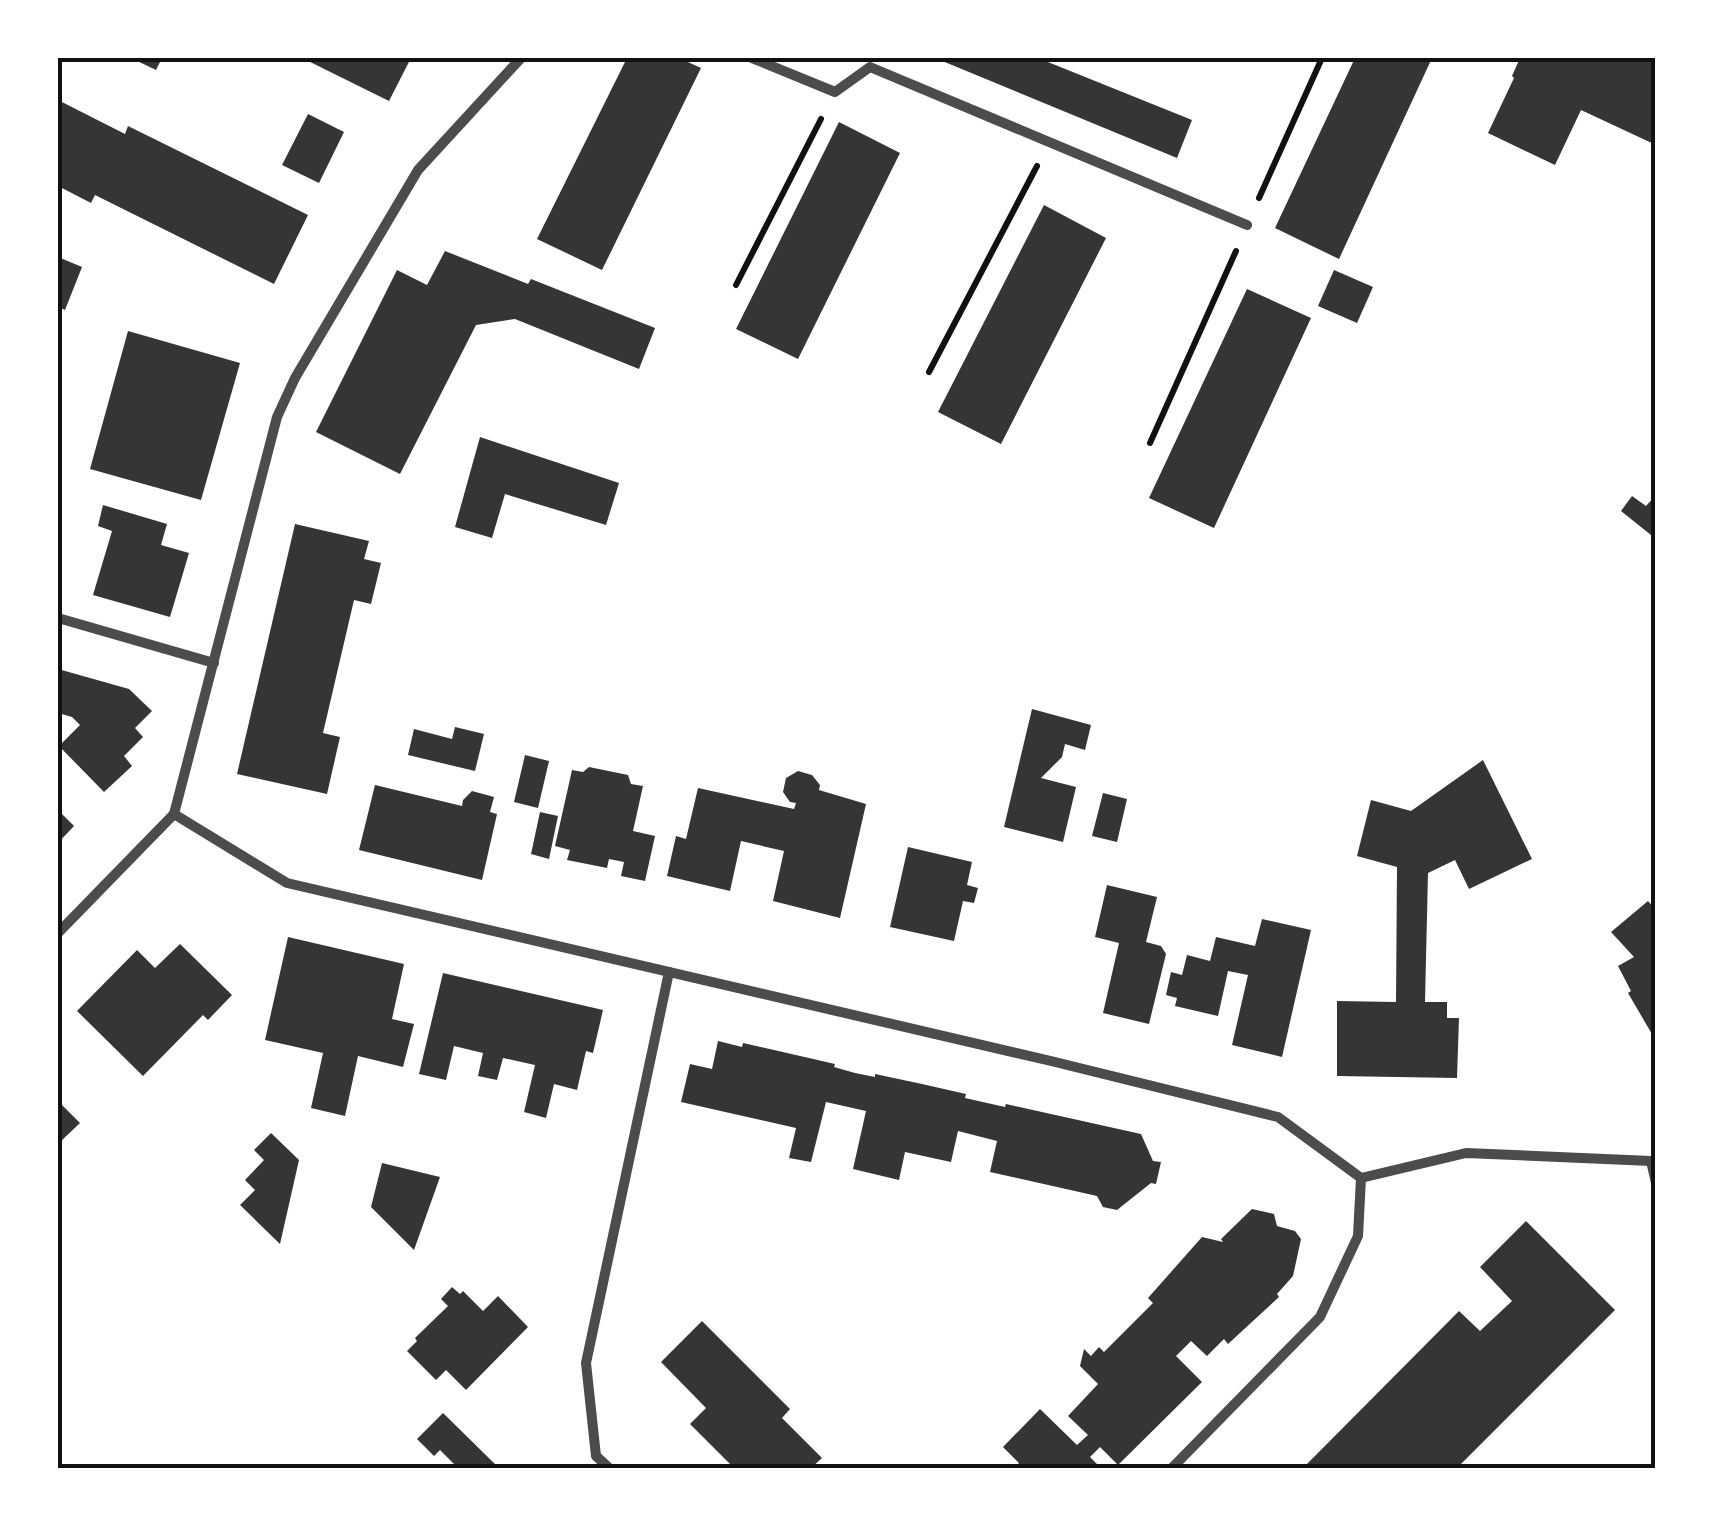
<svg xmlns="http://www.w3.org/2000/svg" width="1713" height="1526" font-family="'Public Sans',sans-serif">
  <rect width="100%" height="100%" fill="#fff"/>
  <g fill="#353535">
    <path d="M131,58H162L156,70Z"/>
    <path d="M302,58H411L389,101Z"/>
    <path d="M627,58H679L701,68L602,270L537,239Z"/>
    <path d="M935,58H1038L1192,120L1177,158Z"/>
    <path d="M1355,58H1432L1339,259L1275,228Z"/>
    <path d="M1520,58H1656V145L1581,110L1555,165L1488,133L1514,78L1512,76Z"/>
    <path d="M58,100L125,134L128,126L308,215L274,284L95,195L91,203L58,186Z"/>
    <path d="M308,114L344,132L319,183L282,165Z"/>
    <path d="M839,122L900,153L798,359L736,329Z"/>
    <path d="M1044,205L1106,238L1001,444L938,412Z"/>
    <path d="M445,251L528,284L531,279L655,328L639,369L515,319L476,325L400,474L316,432L397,270L427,285Z"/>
    <path d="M58,257L82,267L65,310L58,307Z"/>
    <path d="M1334,270L1373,287L1357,323L1318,306Z"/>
    <path d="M1247,289L1311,318L1214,528L1149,498Z"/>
    <path d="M128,331L240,363L201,500L90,469Z"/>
    <path d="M480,437L619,483L606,525L505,494L492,538L455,527Z"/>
    <path d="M1656,495V539L1621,511L1632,496L1646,506Z"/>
    <path d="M103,505L167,524L161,545L189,553L170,617L93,595L112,531L98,526Z"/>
    <path d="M295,524L369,541L364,559L381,563L371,604L354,600L323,733L340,737L327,794L237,774Z"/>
    <path d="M58,669L129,689L152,711L135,728L143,737L124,756L132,766L104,792L59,746L80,725L72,717L58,713Z"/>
    <path d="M1032,709L1091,725L1085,750L1065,744L1062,757L1041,778L1076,787L1063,842L1004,827Z"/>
    <path d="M455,727L484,734L475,771L408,755L414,729L452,739Z"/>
    <path d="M525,755L549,761L538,808L514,802Z"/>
    <path d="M1483,760L1532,859L1469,889L1455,860L1428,873L1425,1002H1447V1018H1459L1457,1078L1337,1076V1001L1396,1002L1397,867L1357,856L1371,800L1411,811Z"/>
    <path d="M589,767L628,775L631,784L643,786L633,831L655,836L645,881L621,876L624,862L609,859L607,868L567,860L570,850L555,846L572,770L583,772Z"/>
    <path d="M798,771L812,775L820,785L819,790L866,804L840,918L773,901L784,851L741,841L730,891L667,876L676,836L686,839L698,788L794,809L796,803L790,802L783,792L786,778Z"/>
    <path d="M375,785L462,806L463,800L472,791L494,797L490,812L497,814L482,880L359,850Z"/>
    <path d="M1103,793L1127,799L1117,842L1092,836Z"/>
    <path d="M58,810L74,826L58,843Z"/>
    <path d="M540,812L558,816L549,859L531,854Z"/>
    <path d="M908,847L972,862L967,885L978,888L974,903L963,901L954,941L890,927Z"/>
    <path d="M1107,885L1157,897L1146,942L1161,946L1166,954L1149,1024L1103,1013L1119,943L1095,937Z"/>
    <path d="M1648,901L1656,910V1041L1628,993L1631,991L1618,966L1634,957L1611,932Z"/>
    <path d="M1262,919L1311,930L1282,1057L1232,1045L1248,975L1228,971L1218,1016L1175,1006L1177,998L1166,995L1171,972L1182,975L1187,955L1210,961L1216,937L1255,946Z"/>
    <path d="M288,937L404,964L392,1019L414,1024L403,1067L358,1056L345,1116L311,1108L323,1053L265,1040Z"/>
    <path d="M180,944L232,995L208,1020L203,1015L143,1076L77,1011L137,950L155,968Z"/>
    <path d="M443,973L603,1010L593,1053L586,1051L577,1090L554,1084L546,1118L524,1112L535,1065L503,1058L497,1080L478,1076L483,1053L454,1046L446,1080L419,1074Z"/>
    <path d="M718,1041L742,1047L743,1043L835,1064L834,1067L855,1073L875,1077V1074L922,1084L966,1094L965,1098L1005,1107L1006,1104L1141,1134L1153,1161L1161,1162L1156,1184L1151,1183L1117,1210L1103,1207L1097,1196L990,1172L997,1141L958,1131L951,1162L905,1152L899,1180L853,1169L866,1111L826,1102L811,1162L789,1158L796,1128L681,1102L690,1064L712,1069Z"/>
    <path d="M58,1101L80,1123L60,1142L58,1139Z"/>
    <path d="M271,1133L299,1160L280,1244L240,1205L255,1190L245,1180L264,1160L254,1150Z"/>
    <path d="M382,1163L440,1177L414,1250L371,1207Z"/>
    <path d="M1252,1209L1274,1214L1277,1226L1295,1231L1301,1239L1293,1276L1277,1294L1279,1297L1228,1344L1224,1339L1207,1356L1191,1341L1176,1356L1202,1382L1118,1465L1100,1447L1090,1457L1101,1468H1014L1019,1463L1003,1447L1040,1409L1077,1445L1088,1435L1068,1416L1098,1384L1080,1366L1084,1349L1091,1356L1099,1347L1104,1352L1153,1303L1148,1298L1202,1237L1223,1242L1221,1239Z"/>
    <path d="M1526,1221L1615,1310L1457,1468H1310L1306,1465L1459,1311L1480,1331L1512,1301L1480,1267Z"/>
    <path d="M452,1287L460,1294L463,1291L483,1311L498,1296L528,1327L466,1390L446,1370L436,1380L407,1351L417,1341L415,1338L448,1306L441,1299Z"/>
    <path d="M702,1321L790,1409L782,1418L822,1458L811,1468H730L732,1466L690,1424L706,1408L661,1362Z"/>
    <path d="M443,1413L499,1468H453L456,1466L440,1450L434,1456L417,1439Z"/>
  </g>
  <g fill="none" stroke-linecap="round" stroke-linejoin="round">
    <g stroke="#111" stroke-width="6">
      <path d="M1259,198L1322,58"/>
      <path d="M736,285L821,119"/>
      <path d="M929,372L1037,166"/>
      <path d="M1150,443L1236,251"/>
    </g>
    <g stroke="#4c4c4c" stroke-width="10">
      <path d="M752,58L835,92L870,67L1247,225"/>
      <path d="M58,618L214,663"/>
      <path d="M174,814L287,883L1051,1061L1278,1117L1361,1178"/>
      <path d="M58,933L174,814L277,417L295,378L418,170L521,58"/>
      <path d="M1651,1161L1656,1183"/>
      <path d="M1361,1178L1466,1153L1651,1161"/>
      <path d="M609,1468L596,1456L586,1363L669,972"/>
      <path d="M1172,1468L1320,1317L1358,1236L1361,1178"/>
    </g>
  </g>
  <rect width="1713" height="1526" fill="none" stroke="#ffffff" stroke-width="120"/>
  <rect x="60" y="60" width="1593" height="1406" fill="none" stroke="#111" stroke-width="4"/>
</svg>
